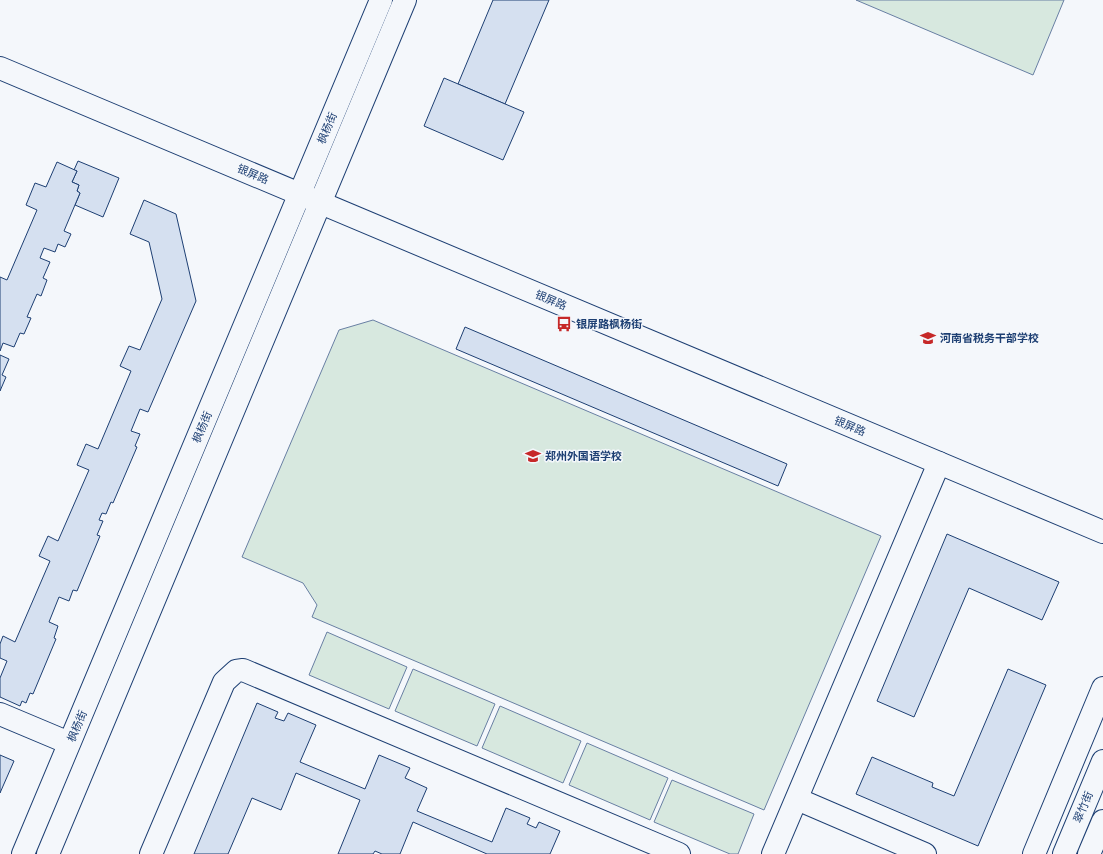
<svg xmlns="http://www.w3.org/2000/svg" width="1103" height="854" font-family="Rubik,'Noto Sans SC',sans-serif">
  <rect width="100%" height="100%" fill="#f4f7fb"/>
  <g fill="#d7e8df" stroke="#687fa3">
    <path d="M856,0H1064L1033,75Z"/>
    <path d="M373,320L881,536L764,810L312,617L317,605L303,583L242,557L339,330Z"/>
    <path d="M327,632L407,667L389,709L309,675Z"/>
    <path d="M413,669L495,704L477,746L395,711Z"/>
    <path d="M500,706L581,741L563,783L482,748Z"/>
    <path d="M587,743L668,778L650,820L569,785Z"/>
    <path d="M672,780L754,814L738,854H730L654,822Z"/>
  </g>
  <g fill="#d5e0f0" stroke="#1d3f73">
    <path d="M493,0H549L505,104L458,84Z"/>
    <path d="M444,78L524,112L503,160L424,126Z"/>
    <path d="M78,161L119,178L103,217L75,205L80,193L77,191L79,185L72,182L77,171L74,170Z"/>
    <path d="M57,162L77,171L72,182L79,185L77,191L80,193L64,231L71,234L65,247L58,244L55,252L44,248L40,258L50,262L43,278L47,280L41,296L37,294L27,317L31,318L24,334L20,333L14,347L3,343L0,351V277L7,280L37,210L26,205L35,183L46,187Z"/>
    <path d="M144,200L176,214L196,301L148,412L140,409L131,431L140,434L135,446L137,447L113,503L111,502L106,514L102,513L99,520L103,521L97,535L100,536L77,591L73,590L69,601L59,597L49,622L58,626L54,638L56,639L33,694L30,693L26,703L22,701L20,706L0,697V678L7,661L0,658V644L3,636L15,642L50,561L39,556L48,536L58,541L89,470L77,465L86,444L98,449L131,371L120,366L129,346L140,350L162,299L149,242L130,234Z"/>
    <path d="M465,327L787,464L778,486L456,349Z"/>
    <path d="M0,355L9,359L2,375L6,377L0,391Z"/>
    <path d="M947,534L1059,582L1042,620L969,588L914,717L877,701Z"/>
    <path d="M1008,669L1046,685L978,846L856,794L872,757L933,783L932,787L954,796Z"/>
    <path d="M257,703L278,712L275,718L284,721L288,713L316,725L300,762L365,789L379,755L410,768L405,778L427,788L417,811L492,842L506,808L530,818L527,824L536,828L539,822L560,831L550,854H487L413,822L400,854H382L375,851L373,854H338L360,800L296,773L281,810L252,798L228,854H194Z"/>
    <path d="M0,755L14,761L0,793Z"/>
  </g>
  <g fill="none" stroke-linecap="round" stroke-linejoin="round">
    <defs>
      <g id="minor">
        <path d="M0,68L1103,532"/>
        <path d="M0,714L69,743"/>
        <path d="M797,799L925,854"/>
        <path d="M23,854L381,0"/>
        <path d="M48,854L405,0"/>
        <path d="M151,854L224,682L236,671L243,670L679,854"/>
        <path d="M773,854L939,463"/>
        <path d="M1034,854L1103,688"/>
        <path d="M1064,854L1103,761"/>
        <path d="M1089,854L1103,821"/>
      </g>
    </defs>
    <use href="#minor" stroke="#1d3f73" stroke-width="24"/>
    <use href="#minor" stroke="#f4f7fb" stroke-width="22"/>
  </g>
  <defs>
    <symbol id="bus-bare" viewBox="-9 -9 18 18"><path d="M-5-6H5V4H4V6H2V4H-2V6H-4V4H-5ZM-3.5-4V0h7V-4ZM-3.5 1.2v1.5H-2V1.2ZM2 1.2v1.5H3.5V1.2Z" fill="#c62828" stroke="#f4f7fb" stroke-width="2.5" paint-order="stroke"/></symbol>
    <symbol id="school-bare" viewBox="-9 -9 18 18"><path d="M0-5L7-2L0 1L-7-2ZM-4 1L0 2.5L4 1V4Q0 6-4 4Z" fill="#c62828" stroke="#f4f7fb" stroke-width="2.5" paint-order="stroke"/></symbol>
  </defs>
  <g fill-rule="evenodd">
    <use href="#bus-bare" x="553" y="313" width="22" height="22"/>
    <use href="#school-bare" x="917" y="327" width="22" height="22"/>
    <use href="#school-bare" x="522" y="445" width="22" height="22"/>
  </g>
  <g text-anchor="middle" stroke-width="3" stroke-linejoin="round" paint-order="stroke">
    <g font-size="11" fill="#1d3f73" stroke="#f4f7fb">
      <text transform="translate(327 128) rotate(-67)" y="4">枫杨街</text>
      <text transform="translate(253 174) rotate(23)" y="4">银屏路</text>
      <text transform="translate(551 300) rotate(23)" y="4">银屏路</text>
      <text transform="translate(850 426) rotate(23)" y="4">银屏路</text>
      <text transform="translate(202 427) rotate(-67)" y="4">枫杨街</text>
      <text transform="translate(77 726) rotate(-67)" y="4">枫杨街</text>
      <text transform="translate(1083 807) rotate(-67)" y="4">翠竹街</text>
    </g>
    <g font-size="11" font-weight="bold" fill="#1d3f73" stroke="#f4f7fb" text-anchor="start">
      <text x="576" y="328">银屏路枫杨街</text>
      <text x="940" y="342">河南省税务干部学校</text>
      <text x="545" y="460">郑州外国语学校</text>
    </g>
  </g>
</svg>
